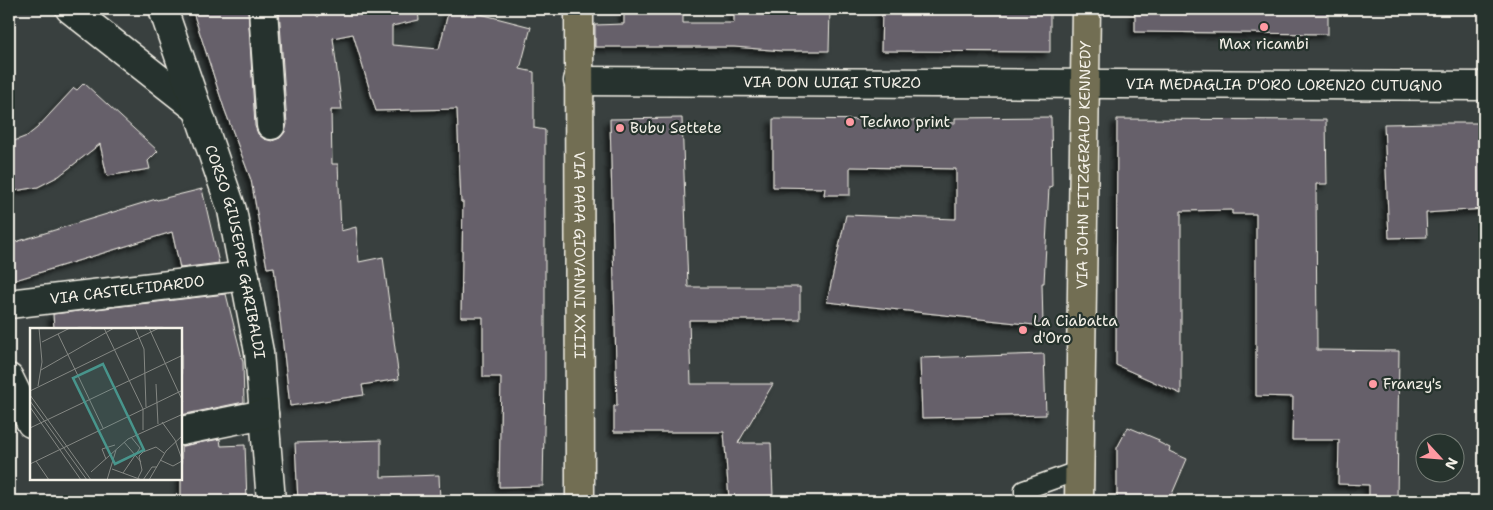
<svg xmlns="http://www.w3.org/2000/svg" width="1493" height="510" font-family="'Shantell Sans',sans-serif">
  <defs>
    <filter id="shadow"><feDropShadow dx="-4.5" dy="4.5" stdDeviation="2.5" flood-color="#0009"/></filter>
  </defs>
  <rect width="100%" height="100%" fill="#39403f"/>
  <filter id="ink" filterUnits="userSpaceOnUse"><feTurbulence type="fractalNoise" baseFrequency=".02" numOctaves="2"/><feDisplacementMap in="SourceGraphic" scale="10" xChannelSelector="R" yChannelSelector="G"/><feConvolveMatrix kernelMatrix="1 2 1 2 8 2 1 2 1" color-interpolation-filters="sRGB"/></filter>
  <g filter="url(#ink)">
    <g fill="#66606a" stroke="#f4f1e8" filter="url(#shadow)">
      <path d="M192,9H248L255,126L258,134L264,139L272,141L280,138L285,132L287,124L279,9H310L318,17L326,9H418L419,20L392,26V45L439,49L449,9H461L531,27L520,69L534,72V128L545,130V376L543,486L499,487L501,377H483V317H461L463,202H461L457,109L376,111L353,34L333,38L342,110H331L332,164H338L341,231L356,227L359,262L383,257L399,379L362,385L364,395L290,406L274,267L267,268L251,180L224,108Z"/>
      <path d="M624,9H683V23H734V9H830L829,51H783L734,47H595V25L624,24Z"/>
      <path d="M882,9H1050V52L881,51Z"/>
      <path d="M1135,9H1328V34L1135,32Z"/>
      <path d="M84,83L158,151L148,161L150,169L107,176L100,144L59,176L38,187L9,192V143L27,136L37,128L74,88L77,90Z"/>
      <path d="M1051,117L1052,186L1049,187L1044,283H1042L1043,326L827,302L846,215L956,219V169L850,167V195H824L825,188L773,187V119L900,120L955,123V118Z"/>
      <path d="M682,118L688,287H800V320H689L691,384H773L738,443H771L773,496L729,499L724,432H614V406H617L610,119Z"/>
      <path d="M1117,119L1326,120L1327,184H1316L1317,350L1399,351L1397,501H1369V485L1338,484L1339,440H1292L1293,397L1256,396V214H1232V210L1181,211V394L1116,365Z"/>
      <path d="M1439,123H1484V209L1426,213L1427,237L1389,238L1384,124Z"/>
      <path d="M202,189L219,263L180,268L172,232L9,282V244L156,199L157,200Z"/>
      <path d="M226,294L243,362L244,402L181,415V329H54L53,314Z"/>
      <path d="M1044,354L1046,415L922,418L920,358Z"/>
      <path d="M1128,427L1159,440L1158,442L1170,448L1169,451L1187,459L1169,501H1117V448Z"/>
      <path d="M220,439L221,446L245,445L247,501H181V446Z"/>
      <path d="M381,440V477L439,475L440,501H298L295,443Z"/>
    </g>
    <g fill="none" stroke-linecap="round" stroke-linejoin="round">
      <defs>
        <path id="service" d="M1024,501V490L1080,470"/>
        <g id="minor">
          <path d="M70,9L197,109"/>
          <path id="s1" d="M163,9L232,210L259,352L271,501"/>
          <path d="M263,9L271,125"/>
          <path id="s2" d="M578,81L1484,86"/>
          <path id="s3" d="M9,304L245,276"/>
          <path d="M9,378L31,423"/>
          <path d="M181,431L264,414"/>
        </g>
        <g id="primary">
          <path id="s4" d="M579,9L580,501"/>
          <path id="s5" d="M1079,501L1086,9"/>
        </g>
      </defs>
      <use href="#service" stroke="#f4f1e8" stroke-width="21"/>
      <use href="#minor" stroke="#f4f1e8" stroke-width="31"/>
      <use href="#primary" stroke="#f4f1e8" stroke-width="31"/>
      <use href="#service" stroke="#26332d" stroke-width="18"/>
      <use href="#minor" stroke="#26332d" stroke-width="28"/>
      <use href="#primary" stroke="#726e52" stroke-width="28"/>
    </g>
  </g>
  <g fill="#ff9aa2" stroke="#26332d" stroke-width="2">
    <circle cx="1264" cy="27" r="5"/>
    <circle cx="850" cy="122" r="5"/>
    <circle cx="620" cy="128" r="5"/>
    <circle cx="1023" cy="330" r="5"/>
    <circle cx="1373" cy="384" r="5"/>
  </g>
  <g text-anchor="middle" stroke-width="4.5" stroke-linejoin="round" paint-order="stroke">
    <g font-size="15" fill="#f4f1e8" stroke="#26332d" text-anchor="start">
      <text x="1264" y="49" text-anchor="middle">Max ricambi</text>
      <text x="860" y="127">Techno print</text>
      <text x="630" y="133">Bubu Settete</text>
      <text x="1033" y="326">La Ciabatta<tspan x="1033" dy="17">d'Oro</tspan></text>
      <text x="1383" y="389">Franzy's</text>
    </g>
    <g font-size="15" fill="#f4f1e8" stroke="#26332d">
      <text dy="5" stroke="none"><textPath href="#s2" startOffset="254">VIA DON LUIGI STURZO</textPath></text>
      <text dy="5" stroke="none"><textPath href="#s2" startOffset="706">VIA MEDAGLIA D'ORO LORENZO CUTUGNO</textPath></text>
      <text dy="5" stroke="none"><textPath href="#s5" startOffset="336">VIA JOHN FITZGERALD KENNEDY</textPath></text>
      <text dy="5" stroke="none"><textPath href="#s1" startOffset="254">CORSO GIUSEPPE GARIBALDI</textPath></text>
      <text dy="5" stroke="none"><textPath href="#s4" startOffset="246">VIA PAPA GIOVANNI XXIII</textPath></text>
      <text dy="5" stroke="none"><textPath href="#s3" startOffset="119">VIA CASTELFIDARDO</textPath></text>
    </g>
  </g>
  <g transform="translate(30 328)">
    <rect width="152" height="152" fill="#39403f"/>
    <path fill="none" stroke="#848783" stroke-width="1" d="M74,0L113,81V102M105,0L114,21L116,79M119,0L153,74M28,6L73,100M12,14L40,0M11,42L84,0M126,56L128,96M8,58L12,34L9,0M0,63L129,0M0,67L61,152M0,73L57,152M0,79L51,152M132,94L145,112L153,134M0,100L153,27M94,114L111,134M76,131L72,121L85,117M130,132L143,138L152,133M6,133L19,152M0,136L153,62M82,141L112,152M61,144L98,111L153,86M93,145L110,120L101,109M108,150L112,142L109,128L113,124L126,119L134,125M77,152L86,122M113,152L122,139H127M119,152L136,123L153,107"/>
    <path fill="#48958c" fill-opacity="0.15" stroke="#48958c" stroke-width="2.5" d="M73,36L114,122L85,136L43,50Z"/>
    <rect width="152" height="152" fill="none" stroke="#f4f1e8" stroke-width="2.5"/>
  </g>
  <rect width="1493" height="510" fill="none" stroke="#26332d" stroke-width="30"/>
  <rect x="15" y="15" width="1463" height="480" fill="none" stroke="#f4f1e8" stroke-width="2" filter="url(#ink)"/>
  <g transform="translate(1440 458) rotate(116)"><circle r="24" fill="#26332d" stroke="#787f78"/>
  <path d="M0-4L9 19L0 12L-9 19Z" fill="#ff9aa2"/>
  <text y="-8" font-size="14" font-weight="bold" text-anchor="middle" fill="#f4f1e8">N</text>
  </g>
</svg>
